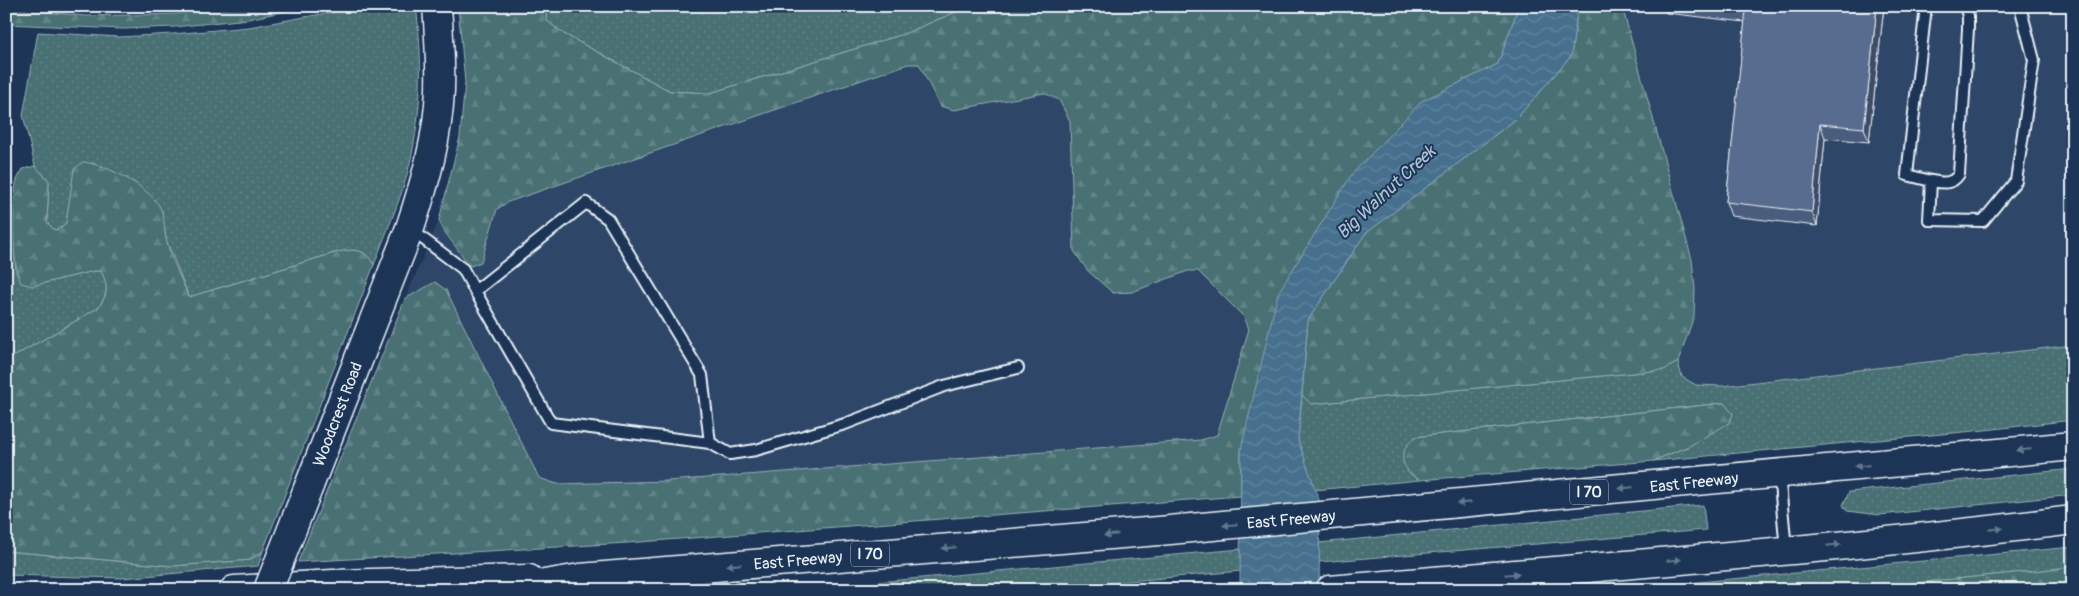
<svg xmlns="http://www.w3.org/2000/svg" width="2079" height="596" font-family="Pangolin,sans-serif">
  <defs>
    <pattern id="grass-dots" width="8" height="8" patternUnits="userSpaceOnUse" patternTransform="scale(1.25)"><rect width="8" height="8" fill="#486f72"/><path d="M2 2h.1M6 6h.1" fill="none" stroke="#628487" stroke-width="1.8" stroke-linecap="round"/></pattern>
    <pattern id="forest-firs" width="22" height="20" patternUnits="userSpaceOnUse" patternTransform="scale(1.25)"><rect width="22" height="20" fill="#486f72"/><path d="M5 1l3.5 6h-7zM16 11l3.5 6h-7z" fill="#628487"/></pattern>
    <pattern id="water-waves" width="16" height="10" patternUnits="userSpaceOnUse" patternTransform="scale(1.25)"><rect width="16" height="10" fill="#46708e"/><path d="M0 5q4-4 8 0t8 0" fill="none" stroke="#61859f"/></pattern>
  </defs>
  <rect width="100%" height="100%" fill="#1d3557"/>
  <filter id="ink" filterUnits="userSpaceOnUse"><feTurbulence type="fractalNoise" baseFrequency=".02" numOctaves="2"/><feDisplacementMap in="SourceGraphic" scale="10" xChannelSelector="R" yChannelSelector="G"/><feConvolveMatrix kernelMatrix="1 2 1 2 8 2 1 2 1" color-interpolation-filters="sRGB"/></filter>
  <g filter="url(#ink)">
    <g fill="#2f4668">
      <path d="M1622,6H2073V345L1722,386L1696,385L1682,377L1678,362L1694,316Z"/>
      <path d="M908,64H919L940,106L954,110L1044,93L1059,100L1070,121L1074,251L1132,292L1188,271H1198L1244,317L1249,329L1217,435L1201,440L668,481L557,484L539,478L446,290L405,299L439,220L444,231L470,266L481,262L497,209L508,202Z"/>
    </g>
    <g fill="url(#grass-dots)" stroke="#98b0b5">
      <path d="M366,6H416C423,59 422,111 410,163C402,198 386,232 374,265C365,248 354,249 338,252L189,297L166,239L162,211L152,198L134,182L94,163L68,211L66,223L57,230L53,229L47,222L49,181L35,166L23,115L38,32L119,37L173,34L249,27Z"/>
      <path d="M545,6H970L904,34L710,93L670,91L564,34L547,21Z"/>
      <path d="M14,232L16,274L32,286L94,271H101C109,287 108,293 98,308L6,361V235Z"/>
      <path d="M2073,345V420L1985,430L1653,461L1691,445L1733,414L1723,403L1415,437L1407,472L1420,480L1315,490L1298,440L1302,395L1311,404L1663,370L1678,362L1682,377L1696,385L1722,386Z"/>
      <path d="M2073,469V495L1880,515L1847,511L1843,505L1849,492Z"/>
      <path d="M1703,505L1706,530L1319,562V543Z"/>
      <path d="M2073,547V567L1847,590H1614Z"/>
      <path d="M1241,549V571L1031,590H789Z"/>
      <path d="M6,551L173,566L250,560L263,551L258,566L122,578L6,575Z"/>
    </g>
    <g fill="url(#forest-firs)" stroke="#98b0b5">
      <path d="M257,6H311L248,19L174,27L122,29L6,24V8L86,16L174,14Z"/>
      <path d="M458,6H545L547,21L564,34L670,91L710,93L904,34L970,6H1516L1517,11L1498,64L1422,101L1241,449V496L627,543L298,562L405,299L435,282L446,290L539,478L557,484L668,481L1201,440L1217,435L1249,329L1244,317L1198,271H1188L1132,292L1113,293L1088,271L1074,251L1070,121L1059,100L1044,93L954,110L940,106L919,64H908L508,202L497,209L481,262L470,266L444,231L439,220L460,137L465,82Z"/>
      <path d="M1578,6H1622L1692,260L1695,289L1694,316L1678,362L1664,370L1311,404L1302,395L1308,320L1365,234L1516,119L1571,56Z"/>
      <path d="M83,162C106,164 155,189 162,212C165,221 164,231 166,239C171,259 181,279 189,297L338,252C354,249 365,248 374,265L263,551L250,560L173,566L6,551V361L98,308C108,294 109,287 101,271H94L32,286L21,283C11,264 13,205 16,183C17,178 21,173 23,169L35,166L49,181L47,222L53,229L57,230L66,223L74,169Z"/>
      <path d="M1724,403L1733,414L1729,423L1691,445L1653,461L1420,480C1400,468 1396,453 1415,437Z"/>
      <path d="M2073,567V590H1847L2063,568Z"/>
    </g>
    <path fill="url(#water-waves)" stroke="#87a4b8" d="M1516,6H1578L1571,56L1516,119L1365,234L1308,320L1298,440L1320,503L1319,590H1240L1241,449L1278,293L1352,174L1422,101L1498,64L1517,11Z"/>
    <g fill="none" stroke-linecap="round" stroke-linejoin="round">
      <defs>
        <g id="lane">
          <path d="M1926,6L1907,175L1931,181L1929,220L1983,221L2016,181L2034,60L2020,6"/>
          <path d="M1931,181C1943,183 1952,185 1959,174L1968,29V16L1965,6"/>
          <path d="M410,229L463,269L475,291L551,423L710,443L702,375L608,219L586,203L475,291"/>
          <path d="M710,443L730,454L756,450L845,424L944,386L1018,368"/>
          <path d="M1779,473L1786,550"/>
        </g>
        <path id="secondary" d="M309,486L410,228C425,183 438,138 440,90C441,62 439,34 437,6"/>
        <g id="highway">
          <path d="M234,590L333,584L529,579"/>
          <path d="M509,590L580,578L1159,531L2073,446"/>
          <path d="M1330,590C1577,568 1826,551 2073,520"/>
        </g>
      </defs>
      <use href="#lane" stroke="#e8f1f8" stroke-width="14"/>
      <use href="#secondary" stroke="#e8f1f8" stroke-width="31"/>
      <use href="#highway" stroke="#e8f1f8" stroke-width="31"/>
      <use href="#lane" stroke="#1d3557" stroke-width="10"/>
      <use href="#secondary" stroke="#1d3557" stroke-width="28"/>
      <use href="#highway" stroke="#1d3557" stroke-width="28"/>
      <defs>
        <path id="secondary-bridge" d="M268,590L309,486"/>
      </defs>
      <use href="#secondary-bridge" stroke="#e8f1f8" stroke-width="31" stroke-linecap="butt"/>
      <use href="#secondary-bridge" stroke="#1d3557" stroke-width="28"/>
    </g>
    <path fill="#4c5d7c" stroke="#e8f1f8" d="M1663,6H1884L1869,142L1825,138L1817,226L1731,216L1726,202L1745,22L1666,13Z"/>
    <g fill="#3e4c65" stroke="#e8f1f8">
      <path d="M1877,6H1884L1869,142L1864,128Z"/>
      <path d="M1820,124L1825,138L1817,226L1812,212Z"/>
    </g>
    <path fill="#586c90" stroke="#e8f1f8" d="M1725,6H1877L1864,128L1820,124L1812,212L1726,202L1746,9Z"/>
    <defs><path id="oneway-solid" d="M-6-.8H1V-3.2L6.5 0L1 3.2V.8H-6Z" transform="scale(1.25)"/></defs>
    <g fill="#64778f">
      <use href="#oneway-solid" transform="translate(2024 450) rotate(175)"/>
      <use href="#oneway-solid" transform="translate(1862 466) rotate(175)"/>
      <use href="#oneway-solid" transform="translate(1626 488) rotate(175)"/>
      <use href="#oneway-solid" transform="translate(1464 503) rotate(175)"/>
      <use href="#oneway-solid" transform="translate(1230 525) rotate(175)"/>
      <use href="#oneway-solid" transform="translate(1996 529) rotate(-6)"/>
      <use href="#oneway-solid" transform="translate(1111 535) rotate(175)"/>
      <use href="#oneway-solid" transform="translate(1834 545) rotate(-6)"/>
      <use href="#oneway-solid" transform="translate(949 548) rotate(175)"/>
      <use href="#oneway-solid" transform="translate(1674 560) rotate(-5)"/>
      <use href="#oneway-solid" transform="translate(734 565) rotate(175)"/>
      <use href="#oneway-solid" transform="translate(1512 574) rotate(-5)"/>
    </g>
  </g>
  <g text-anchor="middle" stroke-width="4" stroke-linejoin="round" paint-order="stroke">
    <g fill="#1d3557" stroke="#abb9c8" stroke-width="1">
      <rect x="1570" y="479.5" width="38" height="25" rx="4"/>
      <rect x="851" y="541.5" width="38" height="25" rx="4"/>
    </g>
    <g font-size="15" font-weight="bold" fill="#e8f1f8">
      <text x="1589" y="497">I 70</text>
      <text x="870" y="559">I 70</text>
    </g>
    <g font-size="16" fill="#e8f1f8" stroke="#1d3557">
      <text transform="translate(337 414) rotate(-69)" y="6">Woodcrest Road</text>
      <text transform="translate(1694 482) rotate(-6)" y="6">East Freeway</text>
      <text transform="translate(1291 519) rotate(-5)" y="6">East Freeway</text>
      <text transform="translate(798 560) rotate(-5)" y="6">East Freeway</text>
    </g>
    <g font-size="18" font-style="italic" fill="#afc4d3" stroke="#1d3557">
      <text transform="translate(1386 192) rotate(-43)" y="6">Big Walnut Creek</text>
    </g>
  </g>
  <rect width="2079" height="596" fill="none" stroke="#1d3557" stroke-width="25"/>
  <rect x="12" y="12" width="2054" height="571" fill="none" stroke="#e8f1f8" stroke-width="2" filter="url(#ink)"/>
</svg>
